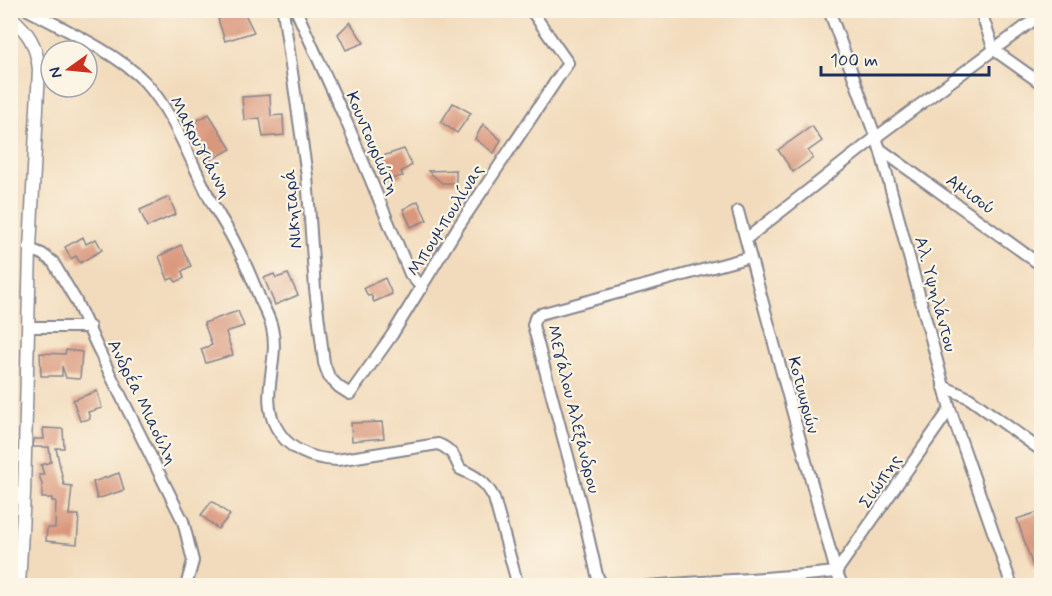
<svg xmlns="http://www.w3.org/2000/svg" width="1052" height="596" font-family="Mynerve,sans-serif">
  <rect width="100%" height="100%" fill="#fcf5e5"/>
  <filter id="ink" filterUnits="userSpaceOnUse"><feTurbulence type="fractalNoise" baseFrequency=".0167" numOctaves="2"/><feDisplacementMap in="SourceGraphic" scale="12" xChannelSelector="R" yChannelSelector="G"/><feConvolveMatrix kernelMatrix="1 2 1 2 8 2 1 2 1" color-interpolation-filters="sRGB"/></filter>
  <filter id="wash" filterUnits="userSpaceOnUse"><feTurbulence type="fractalNoise" baseFrequency=".008" numOctaves="4" result="noise"/><feDisplacementMap in="SourceGraphic" scale="24" xChannelSelector="R" yChannelSelector="G"/><feGaussianBlur stdDeviation="1.35" result="paint"/><feColorMatrix in="noise" values="0 0 0 0 0 0 0 0 0 0 0 0 0 0 0 0 0 1.4 0 .05"/><feComposite in="paint" operator="in"/></filter>
  <g filter="url(#wash)">
    <rect width="100%" height="100%" fill="#f2dbbc"/>
    <g id="blocks">
      <g fill="#d9977d">
        <path d="M225,10H243L254,32L225,41L218,19L226,17Z"/>
        <path d="M350,22L364,43L346,50L338,34Z"/>
        <path d="M270,95L271,116L283,115L284,135L263,137L260,118L244,120L242,97Z"/>
        <path d="M453,103L471,113L457,133L441,122Z"/>
        <path d="M209,114L231,149L211,160L191,124Z"/>
        <path d="M483,124L501,140L494,153L475,139Z"/>
        <path d="M812,126L822,141L808,151L813,158L793,172L778,150Z"/>
        <path d="M404,149L412,165L401,172L403,176L390,179L380,157Z"/>
        <path d="M456,170V183H442L428,171Z"/>
        <path d="M169,197L176,214L147,227L140,210Z"/>
        <path d="M418,201L427,220L411,227L403,209Z"/>
        <path d="M83,237L86,244L96,239L102,250L80,263L76,256L71,259L65,247Z"/>
        <path d="M181,245L191,266L182,271L184,278L176,282L173,278L168,280L159,256Z"/>
        <path d="M274,274L276,278L288,274L298,295L275,305L264,278Z"/>
        <path d="M385,278L392,294L374,302L371,295L368,296L364,288Z"/>
        <path d="M238,311L244,326L226,332L233,355L206,363L201,349L212,345L204,323Z"/>
        <path d="M66,350L82,352L80,379L66,378L62,366V376H41L40,353L65,354Z"/>
        <path d="M97,391L102,408L88,412L90,419L80,421L73,400Z"/>
        <path d="M382,422L384,438L352,441L351,423Z"/>
        <path d="M43,428L63,429L64,448H56L64,485L72,486L69,515H79L77,544L46,541L47,528H55L56,501H52V498H42V484L39,475H44L41,465L51,462L49,447H33L34,439H44Z"/>
        <path d="M119,473L124,490L97,499L93,482Z"/>
        <path d="M212,501L230,515L218,529L201,515Z"/>
        <path d="M1041,511V564L1033,567L1017,519Z"/>
      </g>
    </g>
  </g>
  <g filter="url(#ink)">
    <use href="#blocks" fill-opacity="0" stroke="#86858d" stroke-width="1.5"/>
    <g fill="none" stroke-linecap="round" stroke-linejoin="round">
      <defs>
        <g id="minor">
          <path d="M28,10C64,29 117,53 145,82C174,113 191,163 211,201C219,216 229,230 236,245C245,262 253,281 260,299C264,308 270,318 272,328C280,361 259,396 276,427C288,450 312,459 337,460L438,444C451,449 455,457 460,469C476,476 486,482 494,498L518,586"/>
          <path d="M283,10L307,176L315,289L324,363L329,377L339,387L350,394L392,335L458,227L568,63L531,10"/>
          <path d="M296,10L347,123L410,274L422,288"/>
          <path d="M829,10L880,149L950,409L1012,586"/>
          <path d="M984,10L983,18L994,50L1042,84"/>
          <path d="M880,149L1042,266"/>
          <path d="M738,211L836,572L843,586"/>
          <path d="M746,239L875,138L1042,14"/>
          <path d="M30,249L42,254L53,262L75,299L110,374L183,521L193,561L186,586"/>
          <path d="M28,327H90"/>
          <path d="M943,386L969,398L1042,451"/>
          <path d="M10,500L24,493"/>
          <path d="M602,586L597,575L581,505L533,325L535,318L540,314L750,257"/>
          <path d="M648,586C711,580 774,579 836,572L950,409"/>
        </g>
        <path id="tertiary" d="M10,16C29,33 36,44 39,69L30,249L24,493L19,586"/>
      </defs>
      <use href="#minor" stroke="#86858d" stroke-width="14"/>
      <use href="#tertiary" stroke="#86858d" stroke-width="15"/>
      <use href="#minor" stroke="#fff" stroke-width="10"/>
      <use href="#tertiary" stroke="#fff" stroke-width="12"/>
    </g>
  </g>
  <g text-anchor="middle" stroke-width="4.5" stroke-linejoin="round" paint-order="stroke">
    <g font-size="18" fill="#1b2f5e" stroke="#fcf5e5">
      <text transform="translate(373 143) rotate(67)" y="6">Κουντουριώτη</text>
      <text transform="translate(201 147) rotate(62)" y="6">Μακρυγιάννη</text>
      <text transform="translate(971 194) rotate(36)" y="6">Αμισού</text>
      <text transform="translate(292 209) rotate(-95)" y="6">Νικηταρά</text>
      <text transform="translate(445 220) rotate(-58)" y="6">Μπουμπουλίνας</text>
      <text transform="translate(936 294) rotate(75)" y="6">Αλ. Υψηλάντου</text>
      <text transform="translate(804 395) rotate(75)" y="6">Κοτυωρών</text>
      <text transform="translate(143 402) rotate(64)" y="6">Ανδρέα Μιαούλη</text>
      <text transform="translate(574 409) rotate(76)" y="6">Μεγάλου Αλεξάνδρου</text>
      <text transform="translate(880 481) rotate(-56)" y="6">Σιώπης</text>
    </g>
  </g>
  <rect width="1052" height="596" fill="none" stroke="#fcf5e5" stroke-width="36"/>
  <g transform="translate(69 69) rotate(255)"><circle r="28" fill="#fcf5e5" stroke="#a2a6af" stroke-width="1.5"/>
  <path d="M0-4.5L10 22L0 15L-10 22Z" fill="#c8321e"/>
  <text y="-9" font-size="16" font-weight="bold" text-anchor="middle" fill="#1b2f5e">N</text>
  </g>
  <path d="M821 66v9h168v-9" fill="none" stroke="#1b2f5e" stroke-width="3"/>
  <text x="830" y="66" font-size="18" fill="#1b2f5e" stroke="#fcf5e5" stroke-width="4.5" paint-order="stroke">100 m</text>
</svg>
